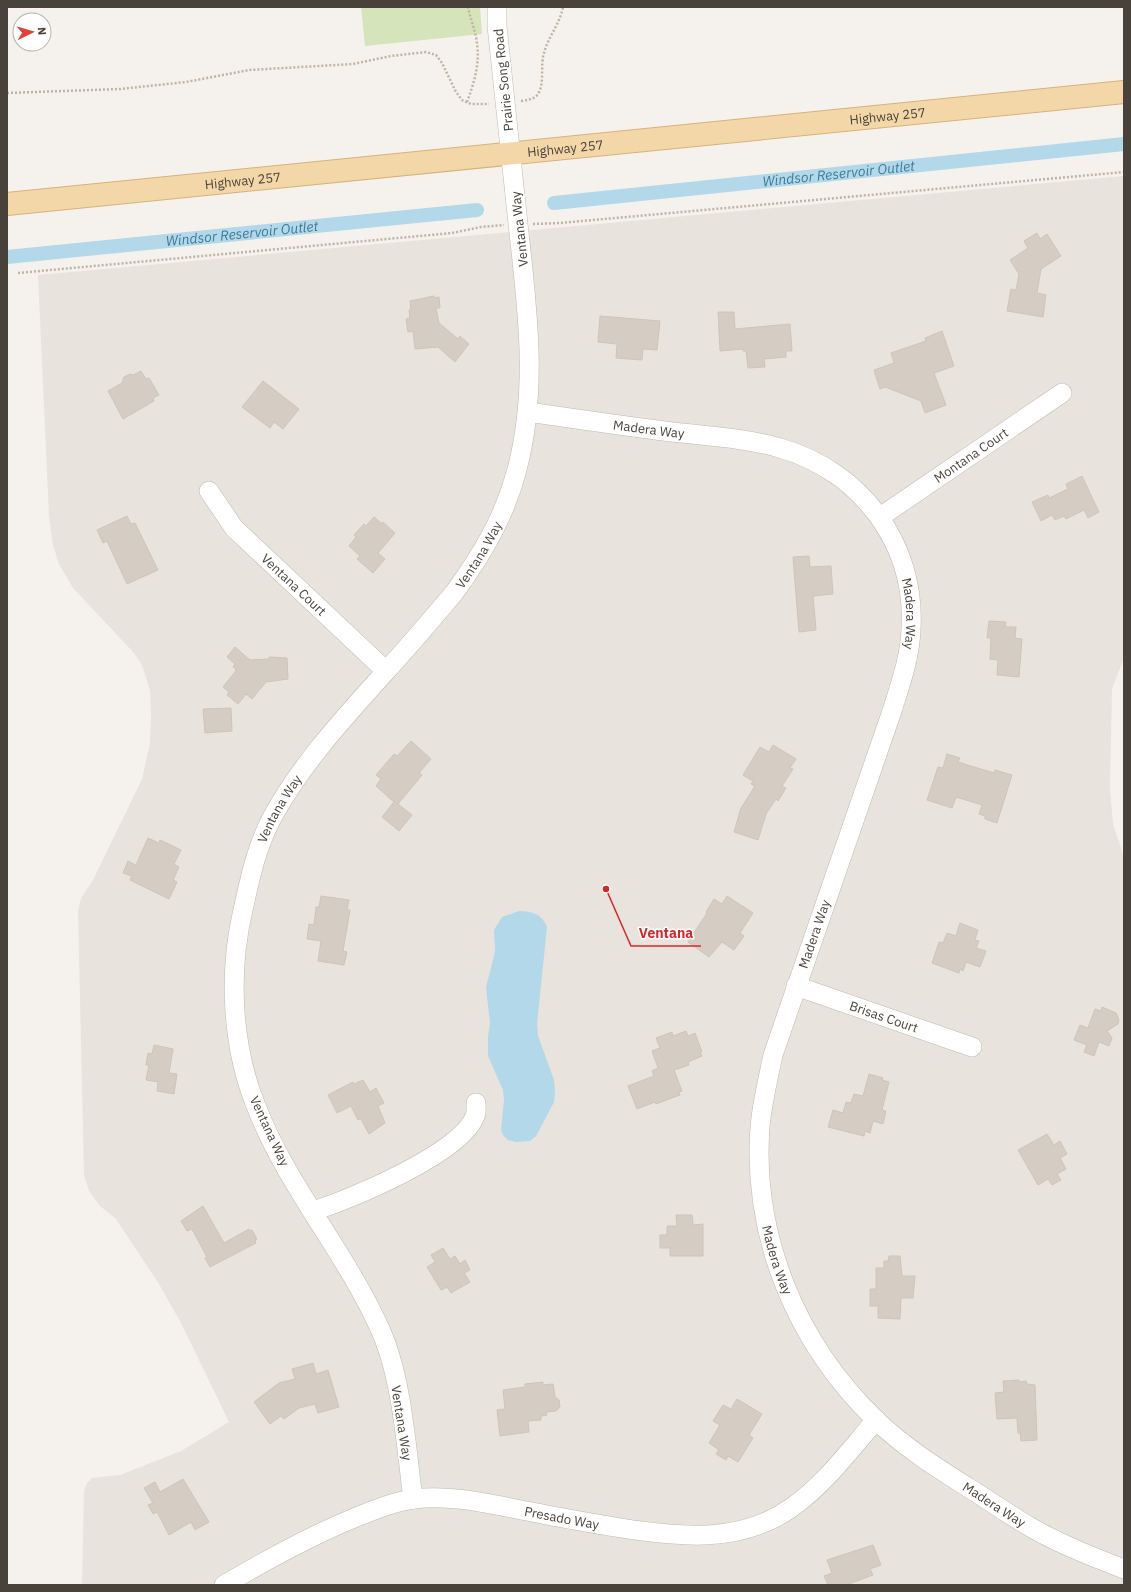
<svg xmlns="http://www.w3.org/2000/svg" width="1131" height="1592" font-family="'IBM Plex Sans',sans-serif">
  <rect width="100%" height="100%" fill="#f5f2ed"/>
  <path fill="#e8e3dc" d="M1124,176V658L1112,689L1110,790L1113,824L1124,857V1585H82L84,1491L87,1483L92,1478L120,1475L181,1451L229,1422L181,1323L159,1284L116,1219L100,1206L89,1191L84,1175L78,910L81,898L93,880L142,779L150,743L151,713L150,690L142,665L134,653L73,588L59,564L53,545L49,516L38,275Z"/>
  <path fill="#d5e4bb" d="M361,7H480L482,34L365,46Z"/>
  <path fill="#b2d8e9" d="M519,911C532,911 542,914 547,927L537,1024L538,1036L554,1080L555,1091L554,1102L536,1136L530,1141L516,1142L508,1140L503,1135L501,1130L504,1100L503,1090L488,1056V1036L490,1023L486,987L495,952L494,930L502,917Z"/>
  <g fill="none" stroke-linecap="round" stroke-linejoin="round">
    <g stroke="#b2d8e9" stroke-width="14">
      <path id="s1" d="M554,203L1124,144"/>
      <path id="s2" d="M7,257L477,210"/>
    </g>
  </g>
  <g fill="#d5cdc4" stroke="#cfc4b8">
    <path d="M1037,233L1040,239L1047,234L1061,256L1041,269L1037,293L1046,295L1043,317L1007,311L1011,289L1016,290L1019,274L1010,260L1028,248L1024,241Z"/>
    <path d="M434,296V298L439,297L440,308H436L439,323L458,339L460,336L469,344L455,362L438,347L415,349L413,331L408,332L406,319L410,318L409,310H411L410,301Z"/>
    <path d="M718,312H734L735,329L790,324L792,351H786V357L764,359L765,367L748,368L746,351H743V349L720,351Z"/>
    <path d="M600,316L660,321L657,350L643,349L642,360L616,358L617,344L598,342Z"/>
    <path d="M942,331L954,366L934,373L946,405L925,413L921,401L885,387L880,389L874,370L894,363L891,353L926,341L925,338Z"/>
    <path d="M141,371L146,379L149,378L159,395L153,398L154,401L123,419L108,391L122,383L124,377L130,374L133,375Z"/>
    <path d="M263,381L299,409L283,429L274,422L270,428L242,407Z"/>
    <path d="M1082,476L1099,512L1088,518L1084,510L1066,519L1064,516L1055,520L1052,515L1041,521L1032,502L1048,495L1049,498L1068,489L1066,484Z"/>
    <path d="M127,516L131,524L135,523L158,570L127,584L107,541L103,543L97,530Z"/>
    <path d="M374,517L382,524L383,522L395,533L378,553L385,559L373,573L357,559L360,556L349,546L356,537L354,535L364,524L366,526Z"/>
    <path d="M809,556L810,567L831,566L833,594L813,596L816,630L799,632L793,557Z"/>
    <path d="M989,621L1006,622L1005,627H1016L1015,638L1022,639L1019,677L997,675L998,660L990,659L991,638H987Z"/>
    <path d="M235,647L250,660L269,659V657L287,658L288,679L266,682L252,699L246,694L238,704L227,695L229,692L223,687L235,672L236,669L233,667L235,664L227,657Z"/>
    <path d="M231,708L232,731L205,733L203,709Z"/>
    <path d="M411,741L431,759L419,773L422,775L398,804L412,815L399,831L382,817L394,802L376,786L381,779L376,775L394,754L397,756Z"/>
    <path d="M773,745L796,759L790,768L793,769L782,786L786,788L778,801L776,799L766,814L758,840L734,832L741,808L755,786L751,784L753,781L743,775L760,747L769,752Z"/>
    <path d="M947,754L960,758L958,762L994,773L995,770L1012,775L997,823L985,819V816L979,814L982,805L956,797L952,808L927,800L938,767L943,768Z"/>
    <path d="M148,838L159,843L160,840L181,850L174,864L179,867L173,880L177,882L169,899L130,880L132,876L123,873L128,861L136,865Z"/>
    <path d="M321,896L349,900L347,910H350L343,951L347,952L344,965L318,961L321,941L307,939L309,924L314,925L316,907H319Z"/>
    <path d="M727,896L753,913L740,933L744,936L734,950L722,942L709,957L688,942L707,913L706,912L714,899L722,904Z"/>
    <path d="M960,923L978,930L975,940L979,941L976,948L986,951L980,967L966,962L963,971L960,969L959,973L932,963L939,942L943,943L947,933L956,936Z"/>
    <path d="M1102,1007L1116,1013L1119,1020L1118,1024L1107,1031L1112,1038L1109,1046L1099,1042L1094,1056L1084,1052L1087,1045L1074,1040L1080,1025L1088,1028L1095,1009L1101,1011Z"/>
    <path d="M686,1031L688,1036L695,1033L702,1052H700L702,1056L688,1062L689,1065L674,1070L682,1091L679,1092L680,1095L656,1104L655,1102L637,1109L628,1086L654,1076L652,1071L658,1068L652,1051L660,1048L656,1038L672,1032L673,1036Z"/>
    <path d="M154,1045L173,1049L169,1073L177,1074L174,1094L157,1091L158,1082L146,1080L149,1065H146L148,1053L152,1054Z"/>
    <path d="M869,1074L883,1078L882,1080L889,1082L882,1110L886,1111L883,1124L873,1121L870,1133L865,1131L864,1136L828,1127L833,1110L843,1113L846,1102L851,1103L854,1094L863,1096Z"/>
    <path d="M363,1080L370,1092L376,1088L384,1103L378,1106L385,1123L369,1134L361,1119L358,1120L351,1106L337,1113L328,1095L353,1082L354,1084Z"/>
    <path d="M1047,1134L1054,1145L1060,1141L1067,1154L1060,1158L1066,1169L1057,1174L1061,1180L1052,1185L1048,1179L1038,1185L1018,1150Z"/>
    <path d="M203,1206L224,1243L249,1229L250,1231L252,1230L257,1239L255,1240L256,1243L210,1267L205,1258L207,1257L192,1229L187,1231L181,1221Z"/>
    <path d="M676,1215H692L693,1225L703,1224V1256H670V1248H660V1235H667V1226H677Z"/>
    <path d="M443,1248L450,1259L455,1256L460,1264L465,1260L470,1270L464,1273L470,1282L451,1293L447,1287L441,1290L427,1267L435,1262L431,1255Z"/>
    <path d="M889,1256H900L902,1276H915L913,1298H901L900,1319L878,1318V1306H870V1289H876V1268H884V1261H888Z"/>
    <path d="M313,1363L316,1374L328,1370L339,1407L318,1413L315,1404L299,1408L284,1419L281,1416L270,1424L254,1402L279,1383L295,1379L292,1369Z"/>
    <path d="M1019,1380V1382L1026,1381L1027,1384L1035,1385L1037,1440L1021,1441L1020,1433H1018L1017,1418L997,1419L995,1393L1004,1392L1003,1381Z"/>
    <path d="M543,1382V1385L553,1384L555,1397L559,1400L560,1407L556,1411L546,1412L547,1415L541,1416V1420L528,1421L529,1432L500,1436L497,1410L505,1409L503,1390L525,1387V1384Z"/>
    <path d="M737,1399L762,1414L749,1435L753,1438L738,1462L728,1456L726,1460L716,1454L719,1450L709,1443L720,1425L713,1421L723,1405L731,1409Z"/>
    <path d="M183,1479L209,1522L195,1530L191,1522L169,1535L157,1512L153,1514L148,1505L153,1503L144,1488L155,1482L160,1492Z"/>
    <path d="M873,1545L881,1565L870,1569L873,1575L846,1585H828L824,1576L832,1573L827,1560Z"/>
  </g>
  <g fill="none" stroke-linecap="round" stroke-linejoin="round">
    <defs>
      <g id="minor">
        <path id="s3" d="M528,412C576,419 624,426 672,432C708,436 745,438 780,448C861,471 916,544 911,629C910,658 900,685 892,711L773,1055C768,1079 762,1103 760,1127C752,1237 797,1344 876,1420C906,1449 942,1471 977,1493C995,1505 1013,1517 1032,1528C1062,1545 1093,1557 1124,1569"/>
        <path id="s4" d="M209,491L234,528L386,671"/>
        <path id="s5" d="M880,517L1062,393"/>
        <path id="s6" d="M796,986L972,1047"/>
        <path d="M313,1211C350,1200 463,1152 475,1116C477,1112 476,1107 476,1103"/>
        <path id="s7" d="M413,1499C406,1446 402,1377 380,1329C345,1251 287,1186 256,1106C232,1047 228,973 243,910C250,878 257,844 274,814C305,759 346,716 387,670C410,645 432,619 454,593C481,556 504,518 516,473C538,393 528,314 519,233C512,164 504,95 497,26V7"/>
        <path id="s8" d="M224,1585C268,1559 312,1535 359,1516C376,1509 396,1501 414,1499C454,1494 493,1505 532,1512C561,1518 591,1523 621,1528C679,1537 740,1544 791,1508C825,1484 849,1451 876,1420"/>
      </g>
      <g id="major">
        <path id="s9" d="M7,204L1124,92"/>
      </g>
    </defs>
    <use href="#minor" stroke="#bfb9b0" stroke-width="20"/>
    <use href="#major" stroke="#d7b279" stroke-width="24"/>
    <g stroke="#c0b3a3" stroke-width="2.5" stroke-dasharray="2 2" stroke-linecap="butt">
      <path d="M7,93L120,89L186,82L249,70L353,64L391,56L426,52L436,55L442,63L456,92L462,100L471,104H489"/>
      <path d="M521,101C528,100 535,99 538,94C545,83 540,65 544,53C548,37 560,24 563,7"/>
      <path d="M467,102C474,83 480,64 477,44C476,31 470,19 468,7"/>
      <path d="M533,224L560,223L1124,172"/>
      <path d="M18,273L452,233L481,227L504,225"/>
    </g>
    <use href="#minor" stroke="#fff" stroke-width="19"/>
    <use href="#major" stroke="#f3d7a8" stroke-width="22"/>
  </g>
  <g text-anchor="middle" stroke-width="3" stroke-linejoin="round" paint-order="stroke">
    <g font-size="13" fill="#49423b" stroke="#fff">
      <text transform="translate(503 80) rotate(-96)" y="5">Prairie Song Road</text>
      <text dy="5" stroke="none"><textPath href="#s9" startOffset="885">Highway 257</textPath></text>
      <text dy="5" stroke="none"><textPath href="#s9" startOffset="561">Highway 257</textPath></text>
      <text dy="5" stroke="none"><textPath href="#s9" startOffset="237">Highway 257</textPath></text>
      <text transform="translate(519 229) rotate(-96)" y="5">Ventana Way</text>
      <text dy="5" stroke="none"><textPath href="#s3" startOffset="122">Madera Way</textPath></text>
      <text dy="5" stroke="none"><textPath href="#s5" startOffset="110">Montana Court</textPath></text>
      <text dy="5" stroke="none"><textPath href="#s7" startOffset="1061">Ventana Way</textPath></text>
      <text dy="5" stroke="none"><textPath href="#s4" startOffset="127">Ventana Court</textPath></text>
      <text dy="5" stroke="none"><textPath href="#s3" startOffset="481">Madera Way</textPath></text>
      <text dy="5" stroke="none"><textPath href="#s7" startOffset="737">Ventana Way</textPath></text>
      <text transform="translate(814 934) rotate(-71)" y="5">Madera Way</text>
      <text dy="5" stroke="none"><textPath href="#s6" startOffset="93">Brisas Court</textPath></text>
      <text transform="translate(270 1131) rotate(65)" y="5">Ventana Way</text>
      <text dy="5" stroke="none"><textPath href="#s3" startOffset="1153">Madera Way</textPath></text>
      <text transform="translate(402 1423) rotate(81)" y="5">Ventana Way</text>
      <text dy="5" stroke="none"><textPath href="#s3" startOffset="1489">Madera Way</textPath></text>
      <text dy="5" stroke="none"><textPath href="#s8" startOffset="359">Presado Way</textPath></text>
    </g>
    <g font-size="14" font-style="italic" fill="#3b7a9a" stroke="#fff">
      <text dy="5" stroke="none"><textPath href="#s1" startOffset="286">Windsor Reservoir Outlet</textPath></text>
      <text dy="5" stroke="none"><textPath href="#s2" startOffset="236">Windsor Reservoir Outlet</textPath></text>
    </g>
  </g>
  <path fill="none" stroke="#d62828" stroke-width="1.5" d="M606 889L631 946H701"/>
  <circle fill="#d62828" stroke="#fff" stroke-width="1.5" cx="606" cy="889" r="4"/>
  <g font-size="14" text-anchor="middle" font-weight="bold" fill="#d62828" stroke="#fff" stroke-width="3" stroke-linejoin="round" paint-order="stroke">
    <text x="666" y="938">Ventana</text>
  </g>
  <rect width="1131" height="1592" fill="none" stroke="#49423b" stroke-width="16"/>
  <g transform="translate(32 32) rotate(85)"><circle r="19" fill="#ffffff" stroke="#b6b3b1"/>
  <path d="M0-3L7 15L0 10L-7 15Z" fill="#e14238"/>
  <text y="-6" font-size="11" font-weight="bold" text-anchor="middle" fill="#49423b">N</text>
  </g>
</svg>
